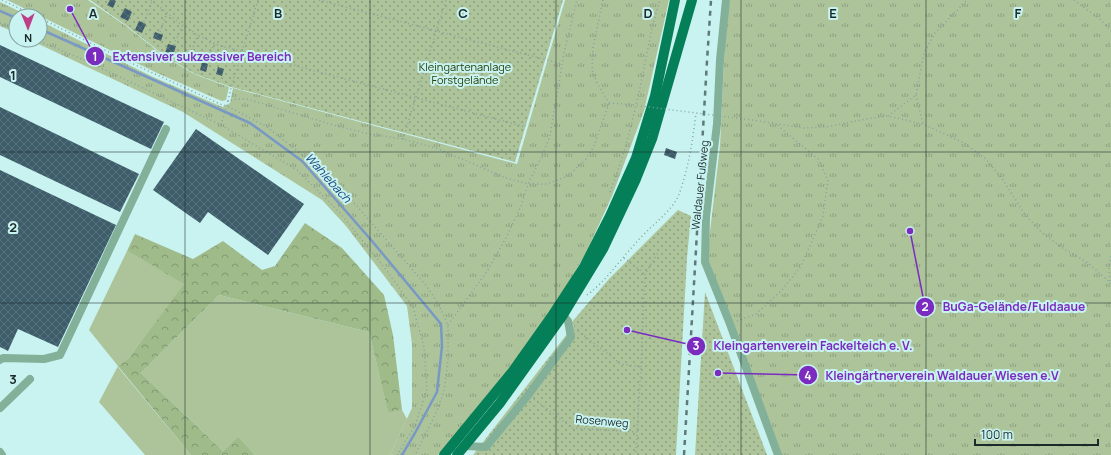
<svg xmlns="http://www.w3.org/2000/svg" width="1111" height="455" font-family="Manrope,sans-serif">
  <defs>
    <pattern id="forest-crowns" width="20" height="18" patternUnits="userSpaceOnUse"><rect width="20" height="18" fill="#a0bb8a"/><path d="M2 6a3 3 0 1 1 6 0M12 15a3 3 0 1 1 6 0" fill="none" stroke="#829871"/></pattern>
    <pattern id="park-tufts" width="24" height="20" patternUnits="userSpaceOnUse"><rect width="24" height="20" fill="#adc49b"/><path d="M3 7l-1-3M5 7V3M7 7l1-3M15 17l-1-3M17 17v-4M19 17l1-3" fill="none" stroke="#8c9f7f"/></pattern>
    <pattern id="garden-dots" width="8" height="8" patternUnits="userSpaceOnUse"><rect width="8" height="8" fill="#adc49b"/><path d="M2 2h.1M6 6h.1" fill="none" stroke="#8c9f7f" stroke-width="1.8" stroke-linecap="round"/></pattern>
    <pattern id="building-cross-hatch" width="8" height="8" patternUnits="userSpaceOnUse"><rect width="8" height="8" fill="#3d5d6a"/><path d="M0 0l8 8M0 8l8-8" fill="none" stroke="#56717b"/></pattern>
  </defs>
  <rect width="100%" height="100%" fill="#c9f3f1"/>
  <g fill="#adc49b">
    <path d="M127,251L185,284L128,359L118,367L191,455H145L99,402L118,366L89,330Z"/>
    <path d="M219,295L369,332L388,411L402,410L407,419L390,455H255L238,436L223,451L141,373Z"/>
  </g>
  <path fill="url(#forest-crowns)" d="M305,223L342,248L384,295L393,335L402,410L388,412L369,332L219,295L141,373L223,451L238,436L255,455H191L118,366L128,359L184,284L127,251L135,234L193,259L223,241L262,270L275,266Z"/>
  <g fill="url(#park-tufts)">
    <path d="M7,0H88L126,26L164,56L194,74L229,87L226,100L222,101L217,99L157,73Z"/>
    <path d="M565,0H669L644,111L612,196L586,253L548,317L511,366L438,455H390L412,408V344L407,306L346,226L322,200L183,112L30,40H40V21L153,77L220,106L223,107L230,103L233,88L517,164Z"/>
    <path d="M730,0H1111V455H781L707,257L720,146L724,60L728,11Z"/>
    <path d="M0,2L29,16H16V33L0,26Z"/>
  </g>
  <g fill="url(#garden-dots)">
    <path d="M90,0H563L515,162L231,87L195,74L165,56L127,26Z"/>
    <path d="M678,210L691,216L687,258L676,455H473L567,334L574,326L571,323L608,280Z"/>
    <path d="M705,292L767,455H695Z"/>
  </g>
  <g fill="none" stroke-linecap="round" stroke-linejoin="round">
    <g stroke="#7999c5" stroke-width="2.5">
      <path d="M0,11L16,18"/>
      <path d="M40,29L250,123L302,161L372,241L441,324L442,346L437,392L415,433L402,455"/>
    </g>
  </g>
  <g fill="url(#building-cross-hatch)">
    <path d="M110,0H114L116,1L113,8L107,5Z"/>
    <path d="M125,8L132,12L128,21L120,17Z"/>
    <path d="M139,21L146,24L142,33L135,30Z"/>
    <path d="M155,32L163,35L161,41L153,38Z"/>
    <path d="M168,44L176,46L173,56L165,53Z"/>
    <path d="M0,45L164,122L151,149L0,77Z"/>
    <path d="M185,54L192,57L190,63L183,60Z"/>
    <path d="M202,62L208,64L206,72L200,70Z"/>
    <path d="M218,67L224,69L222,76L216,74Z"/>
    <path d="M0,107L139,174L120,212L0,155Z"/>
    <path d="M196,129L304,204L268,255L208,212L200,223L153,190Z"/>
    <path d="M666,148L677,152L675,159L664,155Z"/>
    <path d="M0,170L116,225L58,347L18,329L8,351L0,347Z"/>
  </g>
  <g fill="none" stroke-linecap="round" stroke-linejoin="round">
    <g stroke="#83a2a1" stroke-width="1.5" stroke-dasharray="1 3" stroke-linecap="butt">
      <path d="M2,0L35,16"/>
      <path d="M151,0L182,25L198,35L218,45L526,127"/>
      <path d="M319,0L562,64"/>
      <path d="M603,0L593,47L592,70L597,83L609,103"/>
      <path d="M1074,0L1101,20L1111,31"/>
      <path d="M40,18L129,62L220,104L227,106L267,127L334,180L425,284L438,303L448,325V360L444,391L436,413L415,455"/>
      <path d="M144,22L152,1"/>
      <path d="M0,23L16,30"/>
      <path d="M160,32L167,13"/>
      <path d="M36,40L82,59L221,125L297,170L340,213L384,267L413,307L424,347L427,389L415,426L397,455"/>
      <path d="M174,45L182,26"/>
      <path d="M190,54L198,35"/>
      <path d="M207,63L214,43"/>
      <path d="M916,95L923,124"/>
      <path d="M228,101L232,84L258,0"/>
      <path d="M609,103L625,104"/>
      <path d="M888,116L916,95L924,53L935,33L967,0"/>
      <path d="M752,120L803,128L826,127L866,119L888,116L923,124L964,143L986,159L1003,180L1024,213L1041,232L1064,249L1088,263L1111,283"/>
      <path d="M221,125L228,101L237,99H247L333,125L369,134L403,139L436,148L506,178L528,184H547L568,176L586,159L594,146L609,103"/>
      <path d="M403,139L446,0"/>
      <path d="M610,192C624,157 633,120 641,83C647,55 651,27 660,0"/>
      <path d="M624,258L645,274"/>
      <path d="M1110,281L1109,269L1111,256"/>
      <path d="M587,295C606,281 619,261 635,244C647,229 664,218 675,202C679,196 681,189 683,182C690,159 693,137 696,113"/>
      <path d="M737,321L756,314L782,290L801,266L823,216L828,180L818,159L776,124"/>
      <path d="M448,325L488,270L507,236L521,206L528,184L541,158L550,136L564,53L577,0"/>
      <path d="M578,331L621,364L641,367L637,432"/>
      <path d="M641,367L645,274L659,251"/>
      <path d="M534,399L572,428L637,432L636,455"/>
      <path d="M717,434L723,455"/>
    </g>
    <g stroke="#82b099" stroke-width="8">
      <path d="M726,0L720,60L717,124L706,217L705,262L730,324L778,455"/>
      <path d="M0,360L3,358L44,359L60,355L166,129"/>
      <path d="M0,408L30,379"/>
      <path d="M465,446L486,447L529,394L571,337L568,321L563,315"/>
      <path d="M0,452L2,455"/>
    </g>
    <g stroke="#057f57" stroke-width="10">
      <path d="M444,455L513,371L552,316L584,267L610,216L636,158L655,96L675,0"/>
      <path d="M457,455L500,403L563,315L603,249L636,179L652,139L692,0"/>
    </g>
    <path stroke="#5e7978" stroke-width="2.5" stroke-dasharray="5 5" stroke-linecap="butt" d="M684,455L707,61L711,0"/>
    <path stroke="#83a2a1" stroke-width="1.5" stroke-dasharray="1 3" stroke-linecap="butt" d="M625,104L752,120"/>
  </g>
  <path fill="none" stroke="#1a2a2a" stroke-width="1" stroke-opacity="0.55" d="M185,0V455M370,0V455M556,0V455M741,0V455M926,0V455M0,152H1111M0,303H1111"/>
  <g text-anchor="middle" stroke-width="4" stroke-linejoin="round" paint-order="stroke">
    <g font-size="11" fill="#263e08" stroke="#c9f3f1">
      <text x="465" y="71">Kleingartenanlage<tspan x="465" dy="13">Forstgelände</tspan></text>
    </g>
    <g font-size="11" fill="#1a2a2a" stroke="#c9f3f1">
      <text transform="translate(700 185) rotate(-84)" y="4">Waldauer Fußweg</text>
      <text transform="translate(602 421) rotate(5)" y="4">Rosenweg</text>
    </g>
    <g font-size="12" font-style="italic" fill="#1a467c" stroke="#c9f3f1">
      <text transform="translate(328 178) rotate(48)" y="4">Wahlebach</text>
    </g>
  </g>
  <g font-size="13" text-anchor="middle" font-weight="bold" fill="#1a2a2a" stroke="#c9f3f1" stroke-width="4" stroke-linejoin="round" paint-order="stroke">
    <text x="93" y="18">A</text>
    <text x="278" y="18">B</text>
    <text x="463" y="18">C</text>
    <text x="648" y="18">D</text>
    <text x="833" y="18">E</text>
    <text x="1018" y="18">F</text>
    <text x="13" y="80">1</text>
    <text x="13" y="232">2</text>
    <text x="13" y="384">3</text>
  </g>
  <path fill="none" stroke="#7b2cbf" stroke-width="1.5" d="M70 9L95 56M910 231L925 307M627 330L696 346M718 373L808 375"/>
  <g fill="#7b2cbf" stroke="#c9f3f1" stroke-width="1.5">
    <circle cx="70" cy="9" r="4"/>
    <circle cx="910" cy="231" r="4"/>
    <circle cx="627" cy="330" r="4"/>
    <circle cx="718" cy="373" r="4"/>
    <circle cx="95" cy="56" r="10"/>
    <circle cx="925" cy="307" r="10"/>
    <circle cx="696" cy="346" r="10"/>
    <circle cx="808" cy="375" r="10"/>
  </g>
  <g font-size="12" text-anchor="middle" font-weight="bold" fill="#fff">
    <text x="95" y="61">1</text>
    <text x="925" y="311">2</text>
    <text x="696" y="350">3</text>
    <text x="808" y="380">4</text>
  </g>
  <g font-size="12" text-anchor="middle" font-weight="bold" fill="#7b2cbf" stroke="#c9f3f1" stroke-width="4" stroke-linejoin="round" paint-order="stroke">
    <text x="202" y="61">Extensiver sukzessiver Bereich</text>
    <text x="1014" y="311">BuGa-Gelände/Fuldaaue</text>
    <text x="813" y="350">Kleingartenverein Fackelteich e. V.</text>
    <text x="942" y="380">Kleingärtnerverein Waldauer Wiesen e.V</text>
  </g>
  <g transform="translate(28 28) rotate(179)"><circle r="19" fill="#c9f3f1" stroke="#83a3a1"/>
  <path d="M0-3L7 15L0 10L-7 15Z" fill="#bf3e87"/>
  <text y="-6" font-size="11" font-weight="bold" text-anchor="middle" fill="#1a2a2a">N</text>
  </g>
  <path d="M975 439v6h123v-6" fill="none" stroke="#1a2a2a" stroke-width="2"/>
  <text x="981" y="439" font-size="12" fill="#1a2a2a" stroke="#c9f3f1" stroke-width="3" paint-order="stroke">100 m</text>
</svg>
